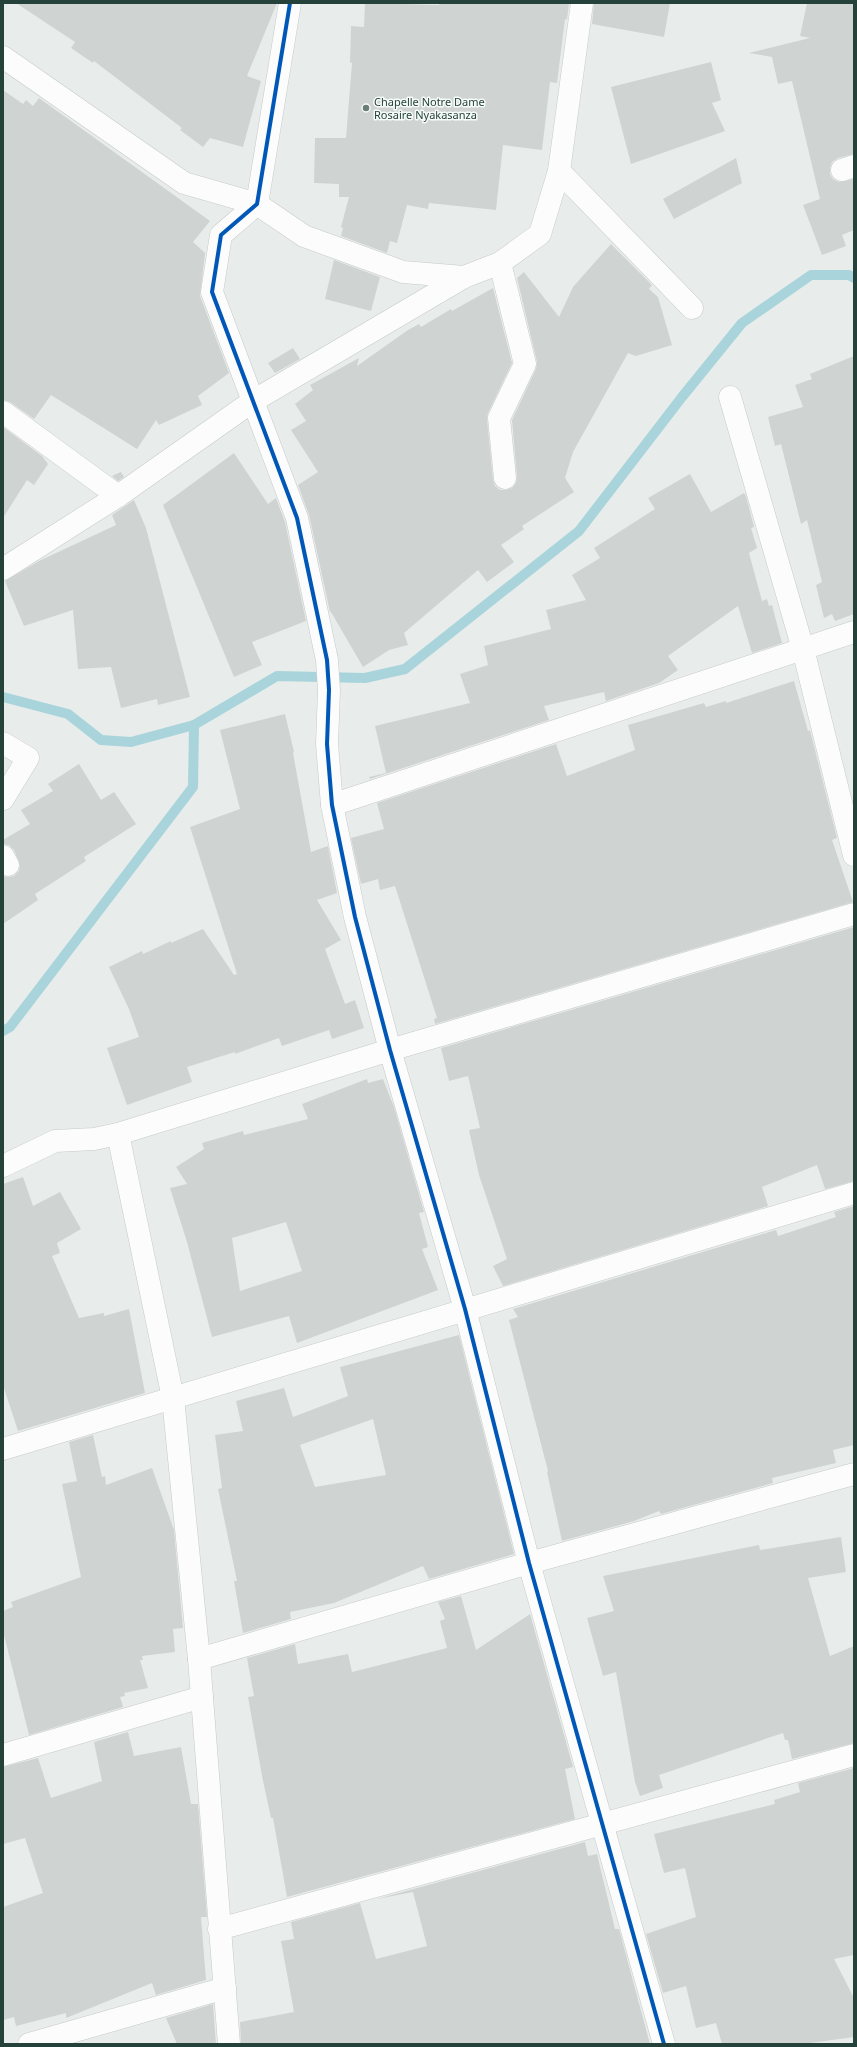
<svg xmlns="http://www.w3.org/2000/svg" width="857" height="2047" font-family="'Noto Sans',sans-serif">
  <rect width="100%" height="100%" fill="#e8edeb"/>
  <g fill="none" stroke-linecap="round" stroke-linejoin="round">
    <g stroke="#a9d4db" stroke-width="10">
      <path d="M3,697L68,714L101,740L131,742L194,725L277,676L365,678L405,669L579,531L682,397L742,323L811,275H849L854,278"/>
      <path d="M3,1031L10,1027L193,787L194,725"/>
    </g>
  </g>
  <g fill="#cfd4d2" fill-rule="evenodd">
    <path d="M16,3H277L247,76L261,81L243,147L210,138L203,147L180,130L182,128L94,61L93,63L71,48L75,42Z"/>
    <path d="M365,3L439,5V3H569L567,20L565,19L557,83L550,82L542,150L503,145L496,210L429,203L428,209L407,205L397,243L390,241L387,253L341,236L343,228L341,227L349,197H339V184L314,183L315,138H346L352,63L350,62L351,26L364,27Z"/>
    <path d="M594,3H670L664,37L592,24Z"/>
    <path d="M807,3H854V154L838,158L832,162L830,168V174L833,179L839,182L854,179V230L842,235L846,246L822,255L803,205L820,199L792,81L778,84L772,57L749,53L810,38L800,36Z"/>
    <path d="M711,62L721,100L712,103L725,131L631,164L611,87Z"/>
    <path d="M3,90L23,104L26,100L33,106L39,98L210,221L193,242L205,253L200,296L229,373L198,396L202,405L159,425L156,420L137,449L51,395L34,419L10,402L3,400Z"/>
    <path d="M736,158L742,183L674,219L663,199Z"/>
    <path d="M611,244L652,285L649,289L658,297L672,345L636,356L628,353L573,452L565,478L574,492L522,526L524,529L501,545L514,562L487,582L478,570L404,633L408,645L389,650L363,667L331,612H330L309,515L298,485L318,472L291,430L306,421L295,404L313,390L310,385L359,358L357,366L408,330L419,324L421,327L451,309L452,311L493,288L512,363L488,413L487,419L493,480L495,486L500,490H506L512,488L516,483L517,477L512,420L536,369L537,362L517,278L524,272L559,317L573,287Z"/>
    <path d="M334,260L380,277L371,311L325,299Z"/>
    <path d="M293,348L300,359L275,373L268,363Z"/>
    <path d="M854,356V614L835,621L832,614L824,618L816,585L822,582L807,520L801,524L781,444L775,446L768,417L803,407L795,385L812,379L810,374Z"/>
    <path d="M3,427L42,456L48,464L34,485L27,480L3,518Z"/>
    <path d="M234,453L268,504L276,498L285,522L306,621L252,642L262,665L234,677L163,505Z"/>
    <path d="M121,472L124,477L118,481L112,476Z"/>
    <path d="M690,474L711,512L744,493L746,496L754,527L751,528L757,548L749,553L762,601L767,599L769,606L772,605L782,643L752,653L738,606L668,656L678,670L659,683L606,701L604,692L544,706L549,720L370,779L369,777L386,773L375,726L470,703L460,674L488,665L484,646L551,629L546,610L586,600L572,575L600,558L594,548L655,509L648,498Z"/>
    <path d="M134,500L146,528L190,697L158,705L157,699L121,708L111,667L78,669L73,610L24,626L5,581L39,561L116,525L112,515Z"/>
    <path d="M794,681L808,731L810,730L837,838L832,840L853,902L435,1024L434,1019L437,1018L395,886L380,890L378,879L361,884L351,838L384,829L377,803L556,744L567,776L635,750L628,725L704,703L706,707L726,701V703Z"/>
    <path d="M285,714L294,752L293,753L311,852L328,846L337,893L317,900L341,940L325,949L345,1004L355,1000L364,1028L332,1039L329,1030L282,1046L279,1038L235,1054V1052L187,1067L192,1082L127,1105L107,1048L139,1037L129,1009L109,967L142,951L143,954L171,941V943L203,929L234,975L237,974L190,827L240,809L220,730Z"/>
    <path d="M79,764L101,800L114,792L136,824L84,857L86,861L35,894L38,900L3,924V876L8,877L14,876L19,871L20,865L14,850L9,845L3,844V840L30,824L21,810L53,791L48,784Z"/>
    <path d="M854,927V1181L825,1189L817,1165L762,1187L768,1206L503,1286L493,1266L507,1259L479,1175L469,1130L480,1128L468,1076L449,1081L441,1048Z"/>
    <path d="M367,1079L368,1083L383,1079L394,1107L424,1212L419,1213L428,1247L422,1249L438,1290L297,1343L289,1316L212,1337L187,1242L170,1188L187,1184L176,1167L204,1149L202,1143L243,1131L244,1135L308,1119L302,1104ZM286,1222L302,1271L240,1291L232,1238Z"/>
    <path d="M23,1177L33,1206L60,1192L81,1229L57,1243L60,1253L52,1256L79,1318L104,1313V1316L129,1309L145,1393L18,1431L3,1385V1184Z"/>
    <path d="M854,1206V1445L833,1450L836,1463L772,1478L773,1483L661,1514L659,1511L634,1521L562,1541L547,1472L548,1471L509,1320L518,1317L513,1309L776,1230L778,1236L836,1217L834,1212Z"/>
    <path d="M459,1335L514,1554L429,1579L423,1566L334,1603L290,1612L291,1619L243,1633L234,1581H237L218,1489L222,1488L215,1435L243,1431L236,1401L284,1388L293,1417L348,1396L340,1367ZM373,1419L386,1475L315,1487L300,1445Z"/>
    <path d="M93,1435L102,1477L105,1476L106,1485L152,1468L174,1530L183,1628L173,1629L175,1652L142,1656L143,1660H140L148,1688L124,1693L125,1696L120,1697L123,1707L29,1735L3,1631V1611L13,1607L11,1602L81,1577L62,1484L77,1481L69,1442Z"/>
    <path d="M841,1537L846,1572L808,1578L830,1656L854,1646V1743L792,1759L788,1740H785L783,1733L659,1775L663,1788L640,1796L635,1782L616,1672L603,1676L587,1618L614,1611L603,1576L759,1545L760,1550Z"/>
    <path d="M461,1596L476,1650L530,1614L573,1767L565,1769L575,1819L287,1897L273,1818H271L262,1776L248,1697L254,1696L247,1658L295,1644L298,1664L348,1654L352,1672L447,1648L440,1621L445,1619L438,1602Z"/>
    <path d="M128,1732L134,1756L181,1747L191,1804H198L207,1917H201L206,1980L156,1995L152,1983L66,2018V2013L16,2026L14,2017L3,2020V1907L43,1893L25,1838L3,1844V1767L38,1758L51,1798L102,1781L94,1742Z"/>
    <path d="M854,1768V1955L834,1959L854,1998V2037L803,2044H722L716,2023L696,2028L686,1986L663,1993L646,1934L696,1917L685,1868L664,1873L654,1834L775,1804L774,1800L800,1792L798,1783Z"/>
    <path d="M585,1842L588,1856L597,1854L615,1929H619L650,2044H241L240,2022L294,2012L281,1941L294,1939L291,1922L360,1903L376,1959L427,1946L413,1892L377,1899Z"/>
    <path d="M213,2004L216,2044H177L166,2018Z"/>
  </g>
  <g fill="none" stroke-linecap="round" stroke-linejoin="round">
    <defs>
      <g id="minor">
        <path d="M290,3L257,204L221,235L212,292L297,518L327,660L329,690L327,744L332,805L355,917L390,1050L465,1309L529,1563L664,2044"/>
        <path d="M3,57L184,183L257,204L304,236L403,272L464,277"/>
        <path d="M842,170L854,166"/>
        <path d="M559,171L692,308"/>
        <path d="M500,263L525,364L499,418L505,478"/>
        <path d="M730,397L803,649L854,855"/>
        <path d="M3,412L118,496"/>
        <path d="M3,569L118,496L253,401L464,277L500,263L540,234L559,171L582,3"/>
        <path d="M3,743L28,758L3,799"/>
        <path d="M332,805L854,632"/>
        <path d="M3,856L8,865"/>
        <path d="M118,1134L173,1398L199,1659L229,2044"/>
        <path d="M3,1166L55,1141L94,1139L118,1134L390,1050L854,914"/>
        <path d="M3,1449L854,1193"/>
        <path d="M199,1659L529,1563L854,1474"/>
        <path d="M3,1755L202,1697"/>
        <path d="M219,1929L854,1755"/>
        <path d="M29,2044L225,1988"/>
      </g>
    </defs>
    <use href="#minor" stroke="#c5cac8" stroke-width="23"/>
    <use href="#minor" stroke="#fcfcfc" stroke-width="22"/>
    <defs>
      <path id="cycleway" d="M290,3L257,204L221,235L212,292L297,518L327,660L329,690L327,744L332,805L355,917L390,1050L465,1309L529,1563L664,2044"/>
    </defs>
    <use href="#cycleway" stroke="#f7fbf9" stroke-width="6"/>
    <use href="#cycleway" stroke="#0057b8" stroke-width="4"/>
  </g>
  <circle fill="#697e78" stroke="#f7fbf9" stroke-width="1.5" cx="366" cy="108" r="4"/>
  <g text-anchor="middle" stroke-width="3" stroke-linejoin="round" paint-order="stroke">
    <g font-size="11" fill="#24423a" stroke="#f7fbf9" text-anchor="start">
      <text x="374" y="106">Chapelle Notre Dame<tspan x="374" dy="13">Rosaire Nyakasanza</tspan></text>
    </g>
  </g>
  <rect width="857" height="2047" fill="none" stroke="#24423a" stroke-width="8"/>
</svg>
